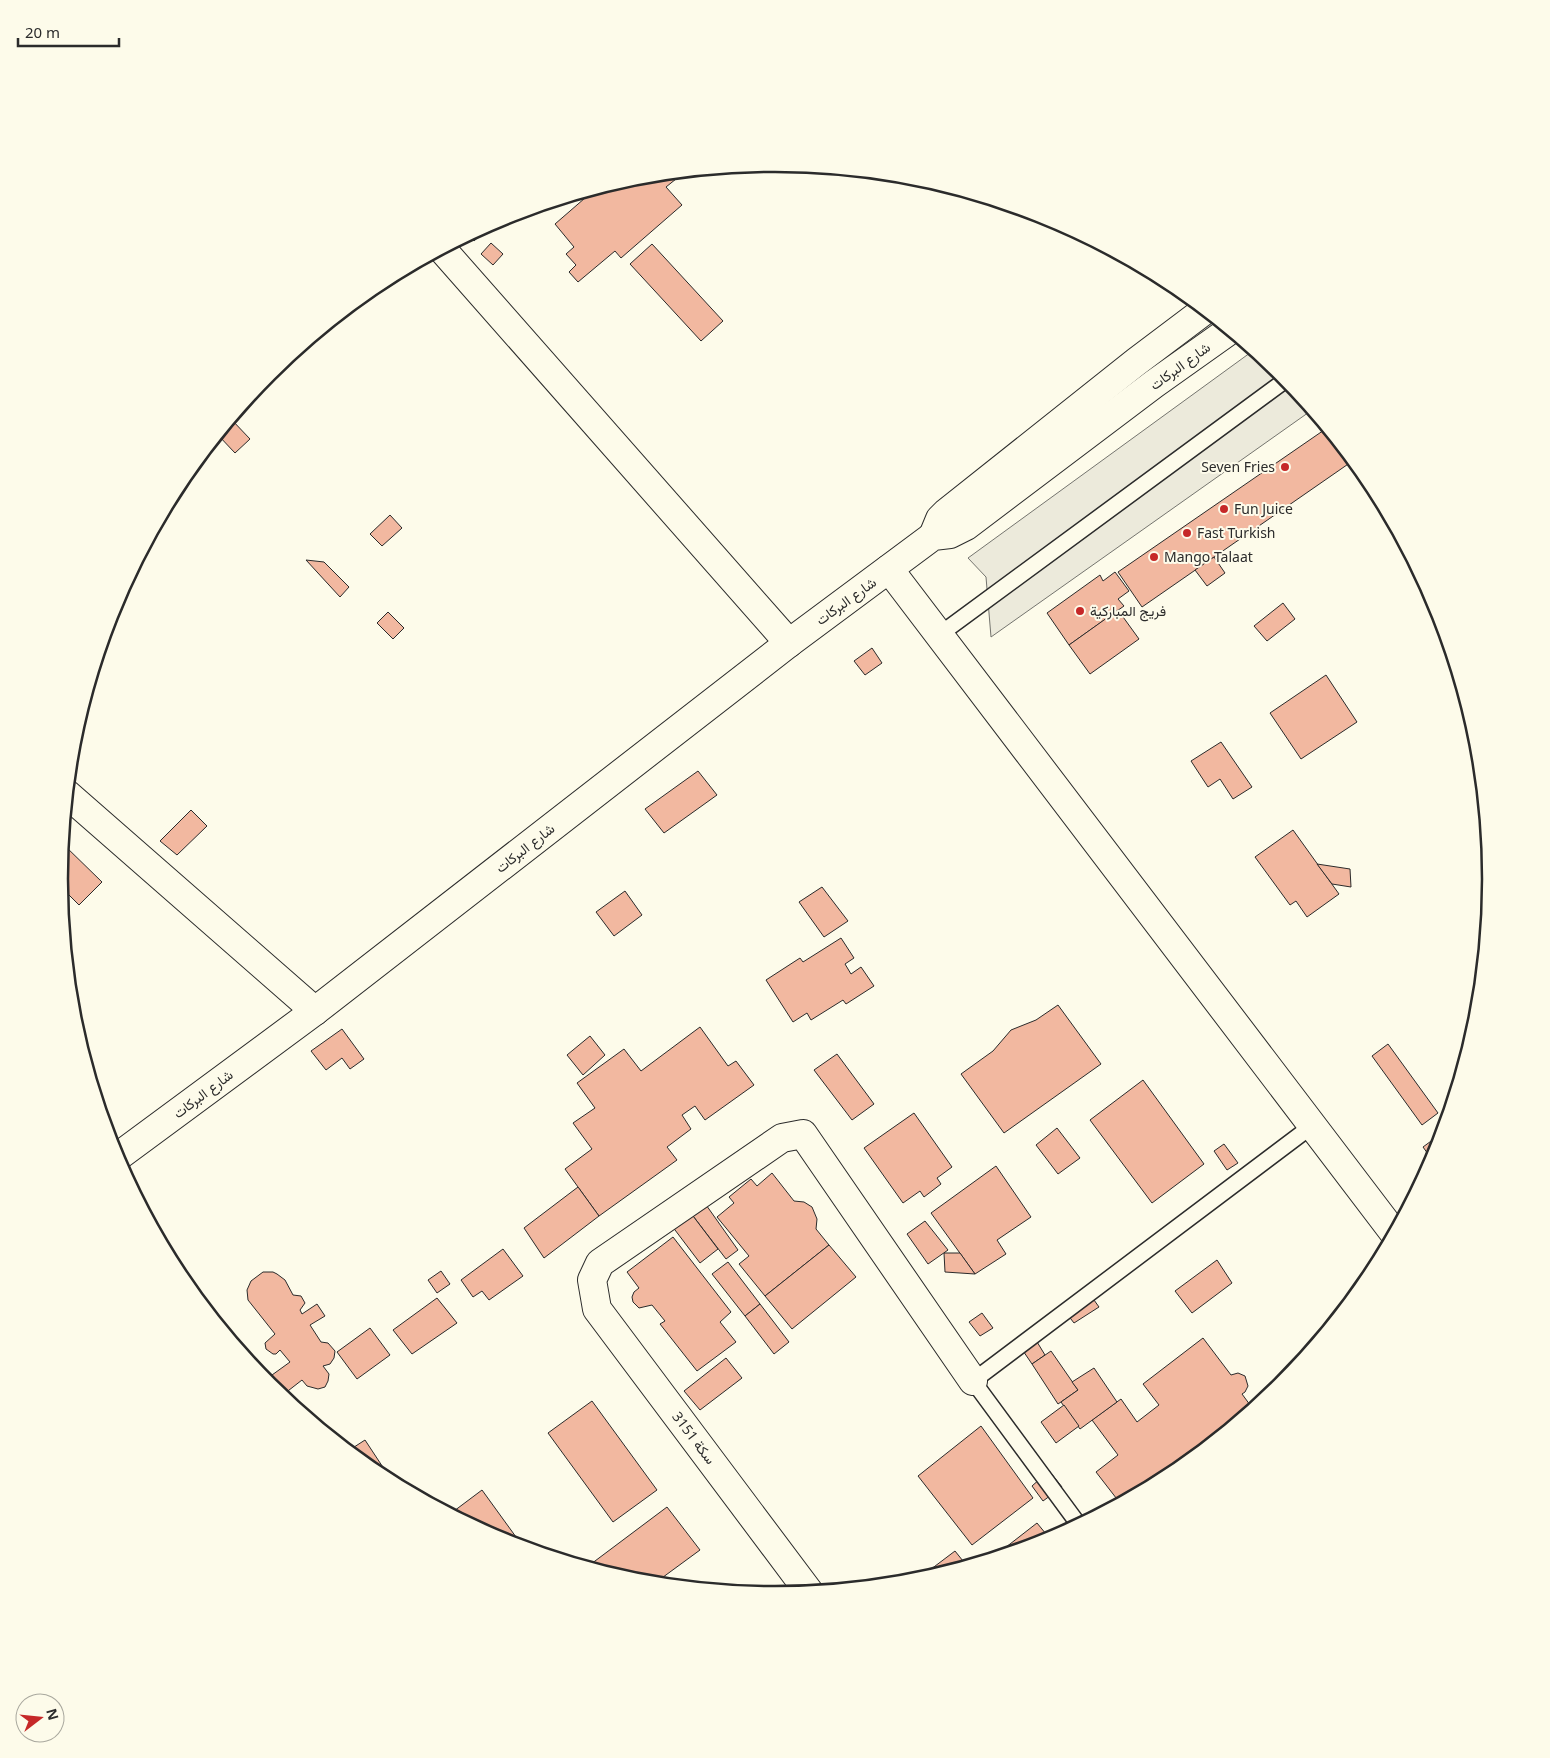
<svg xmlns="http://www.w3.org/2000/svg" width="1550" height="1758" font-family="'Noto Sans',Vazirmatn,sans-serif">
  <rect width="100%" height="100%" fill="#fdfbea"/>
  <path fill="#eceadb" stroke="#74746e" d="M1254,350L1282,373L1312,410L991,637L986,577L968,558Z"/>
  <g fill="#f2b8a0" stroke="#2b2b2b">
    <path d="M671,173L676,179L666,187L682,205L621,258L615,251L578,282L569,272L576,265L566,254L574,247L555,224L585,198L581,193L636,176Z"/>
    <path d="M497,220L474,241L468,235Z"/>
    <path d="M491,243L503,254L493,265L481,254Z"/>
    <path d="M652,244L723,321L701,341L630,264Z"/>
    <path d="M231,419L250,439L235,453L218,435Z"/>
    <path d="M1327,428L1354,460L1142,607L1118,572Z"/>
    <path d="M390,515L402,528L382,546L370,534Z"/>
    <path d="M1214,557L1225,573L1207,586L1195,570Z"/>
    <path d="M306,560L324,562L349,587L340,597Z"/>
    <path d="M1115,572L1129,591L1118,599L1124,606L1069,645L1047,613L1100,575L1103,581Z"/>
    <path d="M1283,603L1295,619L1267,641L1254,626Z"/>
    <path d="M1118,610L1139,639L1090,674L1069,645Z"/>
    <path d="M388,612L404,628L393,639L377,623Z"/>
    <path d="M872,648L882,663L865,675L854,661Z"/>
    <path d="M1326,675L1357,722L1301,759L1270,713Z"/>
    <path d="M1221,742L1252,787L1233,799L1220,779L1208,787L1191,761Z"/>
    <path d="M698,771L717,795L664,833L645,809Z"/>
    <path d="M191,810L207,826L177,855L160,841Z"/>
    <path d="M1293,830L1339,894L1307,917L1296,901L1290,905L1255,857Z"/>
    <path d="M62,843L102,882L79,905L60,886L59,879Z"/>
    <path d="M1317,864L1350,869L1351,887L1332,884Z"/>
    <path d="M822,887L848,921L824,937L799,902Z"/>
    <path d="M625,891L642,915L614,936L596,912Z"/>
    <path d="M841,938L854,958L845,964L851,974L861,967L874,986L846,1004L843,1000L811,1020L807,1013L793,1022L766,980L800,958L803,962Z"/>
    <path d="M1058,1005L1101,1064L1004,1133L961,1074L993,1051L1011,1030L1036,1020Z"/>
    <path d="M700,1027L728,1066L736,1061L754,1085L705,1120L695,1106L682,1115L691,1129L667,1147L677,1160L599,1216L565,1169L592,1149L573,1123L595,1108L577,1083L624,1049L641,1071Z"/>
    <path d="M342,1029L364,1059L350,1069L342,1058L326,1070L311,1051Z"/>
    <path d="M590,1036L605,1055L583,1075L567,1055Z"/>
    <path d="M1388,1044L1438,1113L1422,1125L1372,1056Z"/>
    <path d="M837,1054L874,1104L852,1120L814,1070Z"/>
    <path d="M1143,1080L1204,1164L1152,1203L1090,1120Z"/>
    <path d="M914,1113L952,1167L937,1178L941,1184L924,1197L920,1191L903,1203L864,1148Z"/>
    <path d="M1057,1128L1080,1158L1058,1174L1036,1145Z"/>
    <path d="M1442,1133L1437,1153L1433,1161L1423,1147Z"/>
    <path d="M1224,1144L1238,1163L1227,1170L1214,1151Z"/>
    <path d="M996,1166L1031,1217L997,1240L1006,1254L975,1274L931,1213Z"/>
    <path d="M772,1173L794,1201L804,1202L812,1207L817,1219L816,1229L829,1245L765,1296L739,1264L749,1256L717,1217L734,1203L729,1197L751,1179L757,1186Z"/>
    <path d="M578,1187L599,1216L544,1258L524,1228Z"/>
    <path d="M704,1202L738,1250L726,1259L690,1212Z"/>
    <path d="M690,1212L718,1249L700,1263L672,1226Z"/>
    <path d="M925,1221L948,1250L928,1264L907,1234Z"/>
    <path d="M673,1237L731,1312L720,1322L736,1342L697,1371L660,1324L665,1321L652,1305L639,1308L633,1302L632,1297L634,1292L639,1288L627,1272Z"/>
    <path d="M829,1245L856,1277L792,1329L765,1296Z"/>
    <path d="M503,1249L523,1276L489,1300L482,1291L473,1297L461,1280Z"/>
    <path d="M944,1253H960L975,1274L945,1272Z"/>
    <path d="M1217,1260L1232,1283L1192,1313L1175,1291Z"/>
    <path d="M728,1262L760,1304L745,1316L712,1274Z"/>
    <path d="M441,1271L450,1284L437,1293L428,1280Z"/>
    <path d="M263,1272H273L277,1274L285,1280L293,1295L301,1296L305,1303L300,1310L302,1314L317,1304L325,1316L310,1325L321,1342L328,1343L335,1351L334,1358L330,1364L323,1366L329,1374L328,1381L325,1387L318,1389L307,1386L302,1380L284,1394L273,1388L271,1383L272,1375L290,1362L280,1350L276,1354H273L266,1349L265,1343L275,1334L248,1300L247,1290L251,1281Z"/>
    <path d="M1089,1293L1099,1307L1074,1323L1064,1310Z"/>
    <path d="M437,1298L457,1323L412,1354L393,1330Z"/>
    <path d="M760,1304L789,1342L774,1354L745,1316Z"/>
    <path d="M982,1313L993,1328L980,1336L969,1322Z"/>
    <path d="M370,1328L390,1355L357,1379L337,1352Z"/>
    <path d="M1031,1332L1045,1355L1032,1364L1017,1342Z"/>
    <path d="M1203,1338L1231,1375L1238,1373L1245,1376L1248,1386L1245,1392L1242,1394L1253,1409L1192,1455L1194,1457L1173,1475L1120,1503L1096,1472L1118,1455L1092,1420L1121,1399L1137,1422L1159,1405L1143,1384Z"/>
    <path d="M1051,1351L1078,1390L1058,1404L1032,1364Z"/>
    <path d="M726,1358L742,1378L700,1410L684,1391Z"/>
    <path d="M1094,1368L1117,1402L1080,1429L1061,1402L1078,1390L1072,1382Z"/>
    <path d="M592,1401L657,1490L613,1522L548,1433Z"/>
    <path d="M1064,1405L1079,1426L1056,1443L1041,1422Z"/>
    <path d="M981,1426L1033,1498L972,1545L918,1476Z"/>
    <path d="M365,1440L394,1484L377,1474L348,1451Z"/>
    <path d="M1035,1453L1062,1487L1043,1501L1032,1486L1041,1478Z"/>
    <path d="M482,1490L524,1548L501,1541L450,1514Z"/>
    <path d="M667,1507L700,1550L655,1583L635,1581L587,1567Z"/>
    <path d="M1037,1523L1051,1540L992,1558Z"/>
    <path d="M955,1551L967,1566L914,1582Z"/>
  </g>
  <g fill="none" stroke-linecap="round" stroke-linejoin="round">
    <defs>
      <g id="lane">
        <path d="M939,635L1287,379"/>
        <path d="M1079,1525L973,1381L1313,1125"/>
      </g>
      <g id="street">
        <path d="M442,249L789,643"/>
        <path d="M889,569L1394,1233"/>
        <path d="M67,794L315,1011"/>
        <path d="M809,1592L597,1309L592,1280L600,1263L782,1138L803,1134L973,1381"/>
      </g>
      <g id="secondary">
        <path d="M933,536L940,519L946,513L1136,362L1205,310"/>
        <path d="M116,1158L315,1011L789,643L933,536L950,534L966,526L1154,384L1230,330"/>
      </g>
    </defs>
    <use href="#lane" stroke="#2b2b2b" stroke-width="18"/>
    <use href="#street" stroke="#2b2b2b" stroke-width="30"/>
    <use href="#secondary" stroke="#2b2b2b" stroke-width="30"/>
    <use href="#lane" stroke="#fdfbea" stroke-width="15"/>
    <use href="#street" stroke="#fdfbea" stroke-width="28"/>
    <use href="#secondary" stroke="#fdfbea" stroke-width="28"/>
  </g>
  <g fill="#c62828" stroke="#fdfbea" stroke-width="2">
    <circle cx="1285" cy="467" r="5"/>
    <circle cx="1224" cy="509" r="5"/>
    <circle cx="1187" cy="533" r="5"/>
    <circle cx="1154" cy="557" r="5"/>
    <circle cx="1080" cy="611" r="5"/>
  </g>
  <g text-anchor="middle" stroke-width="4" stroke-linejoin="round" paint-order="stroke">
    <g font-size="14" fill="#2b2b2b" stroke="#fdfbea">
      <text transform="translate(1180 366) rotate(-36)" y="5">شارع البركات</text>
      <text transform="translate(846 601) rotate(-36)" y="5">شارع البركات</text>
      <text transform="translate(525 848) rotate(-38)" y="5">شارع البركات</text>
      <text transform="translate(203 1094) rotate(-37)" y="5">شارع البركات</text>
      <text transform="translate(694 1438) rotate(53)" y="5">سكة 3151</text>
    </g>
    <g font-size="14" fill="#2b2b2b" stroke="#fdfbea" text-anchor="start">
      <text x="1275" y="472" text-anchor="end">Seven Fries</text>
      <text x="1234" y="514">Fun Juice</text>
      <text x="1197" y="538">Fast Turkish</text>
      <text x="1164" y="562">Mango Talaat</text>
      <text x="1090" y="616">فريج المباركية</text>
    </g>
  </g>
  <path d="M0 0H1550V1758H0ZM68 879a707 707 0 1 1 1414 0a707 707 0 1 1-1414 0Z" fill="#fdfbea" fill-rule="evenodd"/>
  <path fill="none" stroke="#2b2b2b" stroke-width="2.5" d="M68 879a707 707 0 1 1 1414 0a707 707 0 1 1-1414 0Z"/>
  <g transform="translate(40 1718) rotate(74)"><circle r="24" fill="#fdfbea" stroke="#a9a89e"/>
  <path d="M0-4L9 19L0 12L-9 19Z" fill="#c62828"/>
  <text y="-8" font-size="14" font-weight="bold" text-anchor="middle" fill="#2b2b2b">N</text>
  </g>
  <path d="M18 38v8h101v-8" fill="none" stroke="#2b2b2b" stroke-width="2.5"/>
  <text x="25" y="38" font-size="15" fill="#2b2b2b" stroke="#fdfbea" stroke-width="4" paint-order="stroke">20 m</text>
</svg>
